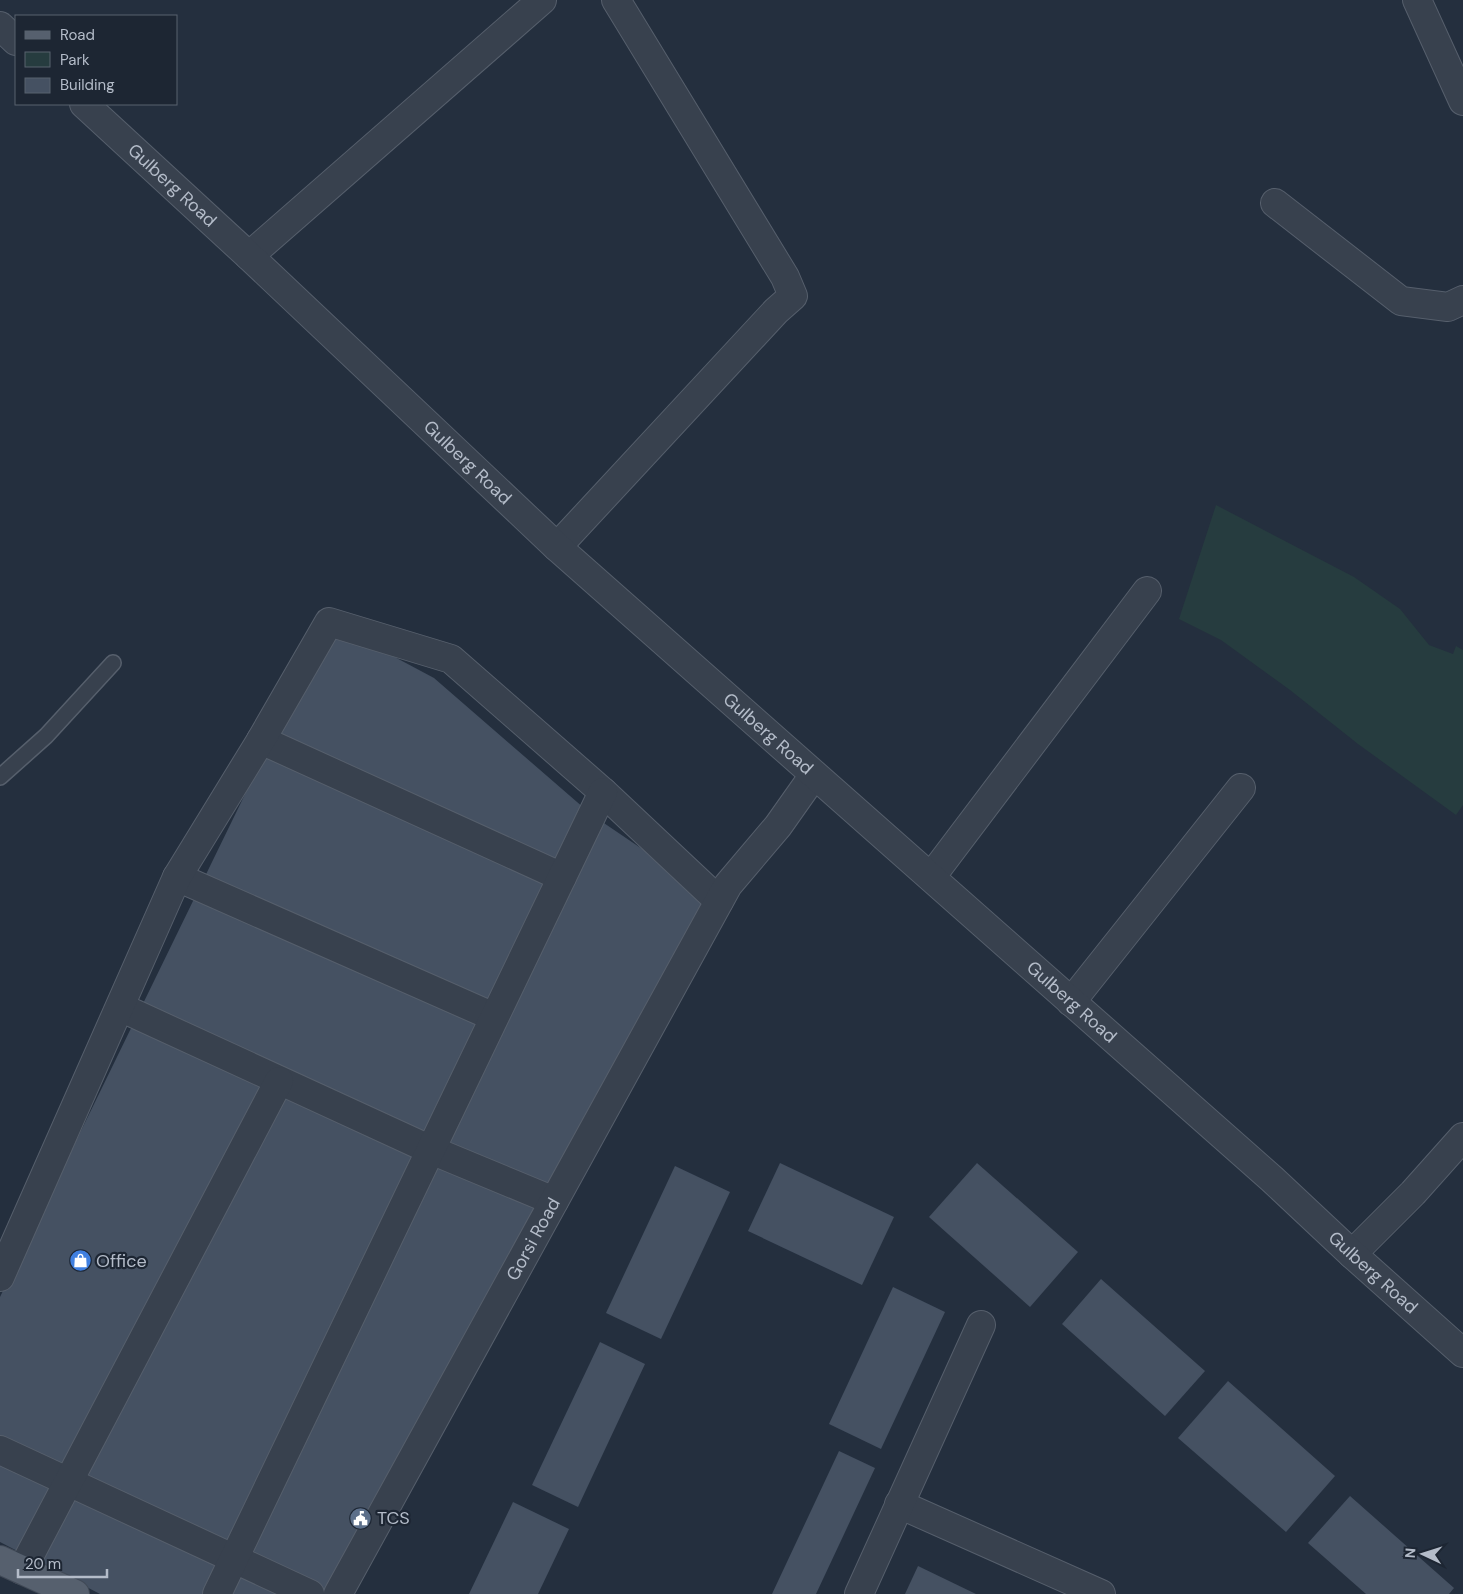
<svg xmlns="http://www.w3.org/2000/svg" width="1463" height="1594" font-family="'DM Sans',sans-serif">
  <rect width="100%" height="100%" fill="#242f3e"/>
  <path fill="#263c3f" d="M1216,505L1354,577L1400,609L1429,645L1453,654L1456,646L1463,650V805L1456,815L1358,744L1290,690L1221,640L1179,619Z"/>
  <g fill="#455162">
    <path d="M329,622L434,678L592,815L719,901L338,1594H100L0,1542V1297Z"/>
    <path d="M780,1163L894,1217L862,1285L748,1231Z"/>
    <path d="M977,1163L1078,1252L1030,1307L929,1217Z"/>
    <path d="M675,1166L730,1192L661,1339L606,1313Z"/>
    <path d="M1101,1279L1205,1371L1165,1416L1062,1324Z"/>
    <path d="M893,1287L945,1312L881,1449L829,1424Z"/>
    <path d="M600,1342L645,1364L578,1507L532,1485Z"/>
    <path d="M1228,1381L1335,1476L1286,1532L1178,1438Z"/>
    <path d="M839,1451L875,1468L816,1594H772Z"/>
    <path d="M1350,1496L1454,1588L1449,1594H1366L1308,1543Z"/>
    <path d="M513,1502L569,1529L538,1594H469Z"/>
    <path d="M918,1566L976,1594H905Z"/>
  </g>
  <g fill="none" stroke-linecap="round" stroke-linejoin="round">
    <defs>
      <path id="service" d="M0,777L46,736L113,663"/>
      <g id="minor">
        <path d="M1417,0L1463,101"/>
        <path d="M1275,203L1401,301L1448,307L1463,300"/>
        <path d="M249,256L542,0"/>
        <path d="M557,547L776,311L793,296L785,277L616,0"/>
        <path d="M261,740L562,877"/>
        <path d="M177,877L494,1017"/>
        <path d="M931,877L1147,591"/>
        <path d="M1071,1002L1241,788"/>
        <path d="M120,1007L431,1150L554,1201"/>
        <path d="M1352,1254L1413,1193L1463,1137"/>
        <path d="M0,1277L177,877L261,740L329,622L451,659L603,792L719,901"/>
        <path d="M0,1450L310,1594"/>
        <path d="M899,1504L1101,1594"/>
        <path d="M22,1570L279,1081"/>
        <path d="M217,1594L603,792"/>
        <path id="s1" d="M338,1594L728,885L778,826L814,775"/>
        <path d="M859,1594L981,1325"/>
      </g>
      <g id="tertiary">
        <path d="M0,26L16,41"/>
        <path id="s2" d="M84,104L249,256L557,547L1272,1179L1352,1254L1463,1353"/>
      </g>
      <path id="primary" d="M0,1560L75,1594"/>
    </defs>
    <use href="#service" stroke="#565f6c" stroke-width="18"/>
    <use href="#minor" stroke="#565f6c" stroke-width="30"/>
    <use href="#tertiary" stroke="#565f6c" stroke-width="30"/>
    <use href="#primary" stroke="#414a57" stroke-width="30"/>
    <use href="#service" stroke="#38414e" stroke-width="15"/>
    <use href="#minor" stroke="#38414e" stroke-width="28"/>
    <use href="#tertiary" stroke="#38414e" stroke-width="28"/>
    <use href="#primary" stroke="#56606e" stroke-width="28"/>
  </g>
  <defs>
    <symbol id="shop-disc" viewBox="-11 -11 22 22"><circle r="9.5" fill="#3f7fe0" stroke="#1d2633"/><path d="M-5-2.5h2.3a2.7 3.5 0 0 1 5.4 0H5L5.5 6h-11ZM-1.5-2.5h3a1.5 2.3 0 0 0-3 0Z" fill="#fff"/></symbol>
    <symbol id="civic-disc" viewBox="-11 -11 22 22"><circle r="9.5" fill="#5c6f8a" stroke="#1d2633"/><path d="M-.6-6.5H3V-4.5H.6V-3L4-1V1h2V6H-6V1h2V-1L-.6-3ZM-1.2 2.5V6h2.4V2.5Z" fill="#fff"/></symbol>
  </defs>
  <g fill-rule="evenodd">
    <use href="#shop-disc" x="68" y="1248" width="25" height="25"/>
    <use href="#civic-disc" x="348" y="1506" width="25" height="25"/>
  </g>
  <g text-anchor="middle" stroke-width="4.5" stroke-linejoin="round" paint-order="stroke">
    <g font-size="18" fill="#b4bcc9" stroke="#1d2633">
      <text dy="6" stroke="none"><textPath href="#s2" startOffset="120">Gulberg Road</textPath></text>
      <text dy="6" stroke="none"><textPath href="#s2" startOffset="525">Gulberg Road</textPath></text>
      <text dy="6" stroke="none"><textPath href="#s2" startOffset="930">Gulberg Road</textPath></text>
      <text dy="6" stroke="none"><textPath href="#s2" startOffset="1335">Gulberg Road</textPath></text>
      <text dy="6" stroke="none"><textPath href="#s1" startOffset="405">Gorsi Road</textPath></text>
      <text dy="6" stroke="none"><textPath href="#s2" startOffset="1740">Gulberg Road</textPath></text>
    </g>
    <g font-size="18" fill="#b4bcc9" stroke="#1d2633" text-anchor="start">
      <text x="96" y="1267">Office</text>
      <text x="377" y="1524">TCS</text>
    </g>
  </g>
  <rect x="15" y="15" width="162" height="90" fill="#1d2633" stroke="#59626f"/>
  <rect x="25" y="31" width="25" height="8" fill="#56606e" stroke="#59626f"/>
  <text x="60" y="40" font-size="15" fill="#b4bcc9">Road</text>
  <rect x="25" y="52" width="25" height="15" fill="#263c3f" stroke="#59626f"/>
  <text x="60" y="65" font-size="15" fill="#b4bcc9">Park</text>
  <rect x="25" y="78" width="25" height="15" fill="#455162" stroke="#59626f"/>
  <text x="60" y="90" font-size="15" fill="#b4bcc9">Building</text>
  <g transform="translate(1423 1554) rotate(274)" stroke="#1d2633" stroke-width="4" paint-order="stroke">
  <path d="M0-4L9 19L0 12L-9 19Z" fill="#b4bcc9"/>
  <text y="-8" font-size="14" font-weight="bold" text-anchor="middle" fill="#b4bcc9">N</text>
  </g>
  <path d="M18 1569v8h89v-8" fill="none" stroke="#b4bcc9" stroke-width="2.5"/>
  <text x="25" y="1569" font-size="15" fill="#b4bcc9" stroke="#1d2633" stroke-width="4" paint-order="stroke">20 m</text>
</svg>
